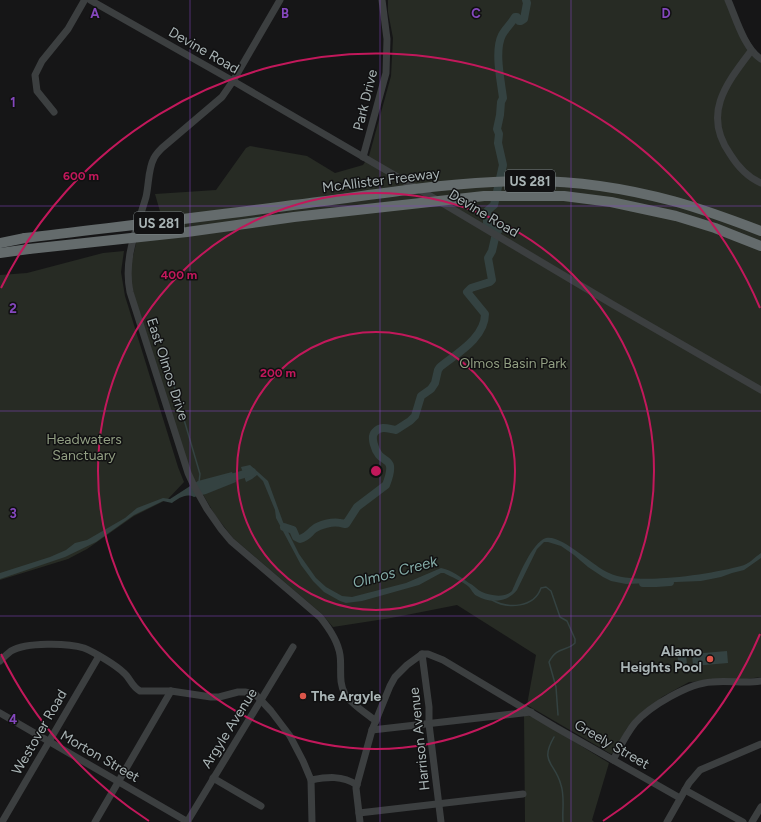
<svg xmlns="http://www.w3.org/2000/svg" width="761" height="822" font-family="Figtree,sans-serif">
  <rect width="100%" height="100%" fill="#161617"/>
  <g fill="#272b24">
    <path d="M388,0H726L761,61V677L740,680L689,682L662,697L627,728L613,753L611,754L527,705L536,655L457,605L391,618L333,627L322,614L233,538L215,515L194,479L189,468L133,293L130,270L137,239L167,236L155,194L216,190L246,148L250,146L307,156L335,173L363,165L369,156L391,76L393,38L388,12Z"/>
    <path d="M124,251L121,272L125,296L178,467L184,482L168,499L134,516L87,549L68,559L0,580V275L27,273L103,253Z"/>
    <path d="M524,715L534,717L609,763L592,820L594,822H525Z"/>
  </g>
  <g fill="#344241">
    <path d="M250,465L268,481L283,522L299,554L316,578L326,587L342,596L352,597L406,583L441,568C451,570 461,577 469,583C474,585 477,590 482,592C491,596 505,598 512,591C518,578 532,542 546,538C561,534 593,566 609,573C636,586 712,574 741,566C748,565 755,557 761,553V558L744,570L732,573L721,577L701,581L626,584L611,581L603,577L588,567L574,555L561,546L548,542H544L537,549L517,590C508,602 490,604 477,596C473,594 472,590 469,587C462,581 451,577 444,573H441L419,585L362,601L346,603L340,601L324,592L313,581L301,565L276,518L275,510L263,481L257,475L252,479L246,482L241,467Z"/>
    <path d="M232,472L236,482L206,494L194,497C186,493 179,498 172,503L163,501L134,515L96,542L65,557L0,579V573L50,557L66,550L75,543L87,540L125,518L137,508L163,498L170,499L198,481Z"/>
    <path d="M727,651L728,663L693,666L692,654Z"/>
    <path d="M686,653L687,666H679L677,654Z"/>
  </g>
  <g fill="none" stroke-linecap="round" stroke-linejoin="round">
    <g stroke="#344241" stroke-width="1.5">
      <path d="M165,355L200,474L199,482"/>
      <path d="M492,600C508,609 534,608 541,588L546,587L551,591L560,617L567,621L575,639V643C566,652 557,646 549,662L556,687L558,715"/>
      <path d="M554,737C539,763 555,762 561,785C565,797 562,810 563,822"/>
    </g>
    <g stroke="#344241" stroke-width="8">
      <path d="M498,231L487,223V211L494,205L503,165L498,143L499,134L497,129L500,115L501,102L503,98C501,81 494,51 502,35C505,29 511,24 515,17H517L519,21H521L524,19L527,3L526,0"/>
      <path d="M224,480L251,472H252"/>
      <path d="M284,527L293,530L296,537L300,539C307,537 309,533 314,529C319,525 333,521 340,523C342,523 344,524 346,524L357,507L386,485C388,480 391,472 390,466C389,460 383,460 379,455C375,450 370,437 375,432C381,425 389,429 396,430L410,421L415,416L421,396L431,389L435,383L438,370L440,367C456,354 485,338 485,314L467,292L471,288L490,282L492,280L488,258L492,251L495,238"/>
      <path d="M643,583H656L670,582"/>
    </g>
    <g stroke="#3c3f40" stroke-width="7">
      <path d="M90,0L233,81L432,197L612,304L761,390"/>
      <path d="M280,0L233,81L222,97L162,148C159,151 156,154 154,158C148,169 149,184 146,197C137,228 123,259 130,292L188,473L194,486L207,509L221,529L231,541L320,617C329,628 338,641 340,655C342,668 338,682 345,694C351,704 367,714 376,721"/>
      <path d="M728,0C736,18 744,48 761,59"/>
      <path d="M751,51C726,84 702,114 730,154C738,167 747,177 761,183"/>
      <path d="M54,112L37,91L35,75L42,61L68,29L84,1"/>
      <path d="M363,157L386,73L387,39L382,0"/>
      <path d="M422,654L429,707V724L441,822"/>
      <path d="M0,661C3,658 7,654 11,651C26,642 68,643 84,648C94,652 116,665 124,673C130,678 132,687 140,691H171L211,697H219L238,692H245L255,694L271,711L290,736L303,761L311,780L312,822"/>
      <path d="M0,713L188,822"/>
      <path d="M372,730L531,712"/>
      <path d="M613,760C620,747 626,734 635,723C650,706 689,683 712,682C729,680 745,684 761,681"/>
      <path d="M213,778L261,806"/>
      <path d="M311,780C327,777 342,775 357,785"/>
      <path d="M685,790L743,822"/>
      <path d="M359,813L523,794"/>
      <path d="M2,822L99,656"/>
      <path d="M95,822L171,691"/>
      <path d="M187,822L293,647"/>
      <path d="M360,822L356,788L372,730L390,686L395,677L407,665L422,654H428L443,660L555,727L680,798"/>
      <path d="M667,822L689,783L700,770L761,744"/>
      <path d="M752,822L761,807"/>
    </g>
    <g stroke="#646b6c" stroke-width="10">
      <path d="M0,243L25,238"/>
      <path d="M0,253L29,249"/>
    </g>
    <g stroke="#646b6c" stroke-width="10">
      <path d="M25,238C115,227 204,217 293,205C369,196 444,182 520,181C570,180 625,188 673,201C703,209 732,220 761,231"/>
      <path d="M29,249L187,232L294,217L484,196H564L611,202L676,216L715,228L761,246"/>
    </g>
  </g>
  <path fill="none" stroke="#8447bd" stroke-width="1" stroke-opacity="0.55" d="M190,0V822M380,0V822M571,0V822M0,206H761M0,411H761M0,616H761"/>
  <g fill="none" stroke="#c2185b" stroke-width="2">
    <circle cx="376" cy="471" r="139"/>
    <circle cx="376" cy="471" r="278"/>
    <path d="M760 634A417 417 0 0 1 603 821M149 821A417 417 0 0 1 1 654M1 288A417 417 0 0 1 760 308"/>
  </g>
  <g fill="#db554a" stroke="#111112" stroke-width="1.5">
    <circle cx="710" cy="659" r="4"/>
    <circle cx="303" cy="696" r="4"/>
  </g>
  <g text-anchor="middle" stroke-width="3" stroke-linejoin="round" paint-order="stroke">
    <g fill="#111112" stroke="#7b8384" stroke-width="1">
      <rect x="505" y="170" width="50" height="22" rx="3"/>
      <rect x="134" y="212" width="50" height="22" rx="3"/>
    </g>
    <g font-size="13" font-weight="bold" fill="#a9b4b5">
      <text x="530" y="186">US 281</text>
      <text x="159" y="228">US 281</text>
    </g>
    <g font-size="14" fill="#a9b4b5" stroke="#111112">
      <text transform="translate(204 50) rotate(30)" y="5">Devine Road</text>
      <text transform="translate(365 100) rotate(-76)" y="5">Park Drive</text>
      <text transform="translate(381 180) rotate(-7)" y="5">McAllister Freeway</text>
      <text transform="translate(484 213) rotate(31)" y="5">Devine Road</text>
      <text transform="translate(168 369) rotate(72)" y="5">East Olmos Drive</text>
      <text transform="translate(229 728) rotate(-58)" y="5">Argyle Avenue</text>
      <text transform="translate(39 732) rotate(-60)" y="5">Westover Road</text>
      <text transform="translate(419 739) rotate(-96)" y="5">Harrison Avenue</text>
      <text transform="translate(612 744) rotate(30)" y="5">Greely Street</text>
      <text transform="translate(100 756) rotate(30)" y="5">Morton Street</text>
    </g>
    <g font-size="14" fill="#919e82" stroke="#111112">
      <text x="513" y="368">Olmos Basin Park</text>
      <text x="84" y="444">Headwaters<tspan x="84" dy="16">Sanctuary</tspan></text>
    </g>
    <g font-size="14" font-weight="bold" fill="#a9b4b5" stroke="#111112" text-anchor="end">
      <text x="702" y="656">Alamo<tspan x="702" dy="16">Heights Pool</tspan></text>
      <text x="311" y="701" text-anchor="start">The Argyle</text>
    </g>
    <g font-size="15" font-style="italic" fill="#84aca7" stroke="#111112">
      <text transform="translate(395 572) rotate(-15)" y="5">Olmos Creek</text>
    </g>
  </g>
  <g font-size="13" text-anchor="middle" font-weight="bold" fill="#8447bd" stroke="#111112" stroke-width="3" stroke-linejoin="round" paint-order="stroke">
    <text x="95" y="18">A</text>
    <text x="285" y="18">B</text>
    <text x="476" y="18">C</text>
    <text x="666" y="18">D</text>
    <text x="13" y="107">1</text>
    <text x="13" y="313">2</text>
    <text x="13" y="518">3</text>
    <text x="13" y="724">4</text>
  </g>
  <circle cx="376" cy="471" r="6" fill="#c2185b" stroke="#111112" stroke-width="2"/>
  <g font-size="12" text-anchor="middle" font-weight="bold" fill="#c2185b" stroke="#111112" stroke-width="3" stroke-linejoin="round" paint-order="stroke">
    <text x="81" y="180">600 m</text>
    <text x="179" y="279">400 m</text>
    <text x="278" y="377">200 m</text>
  </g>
</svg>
